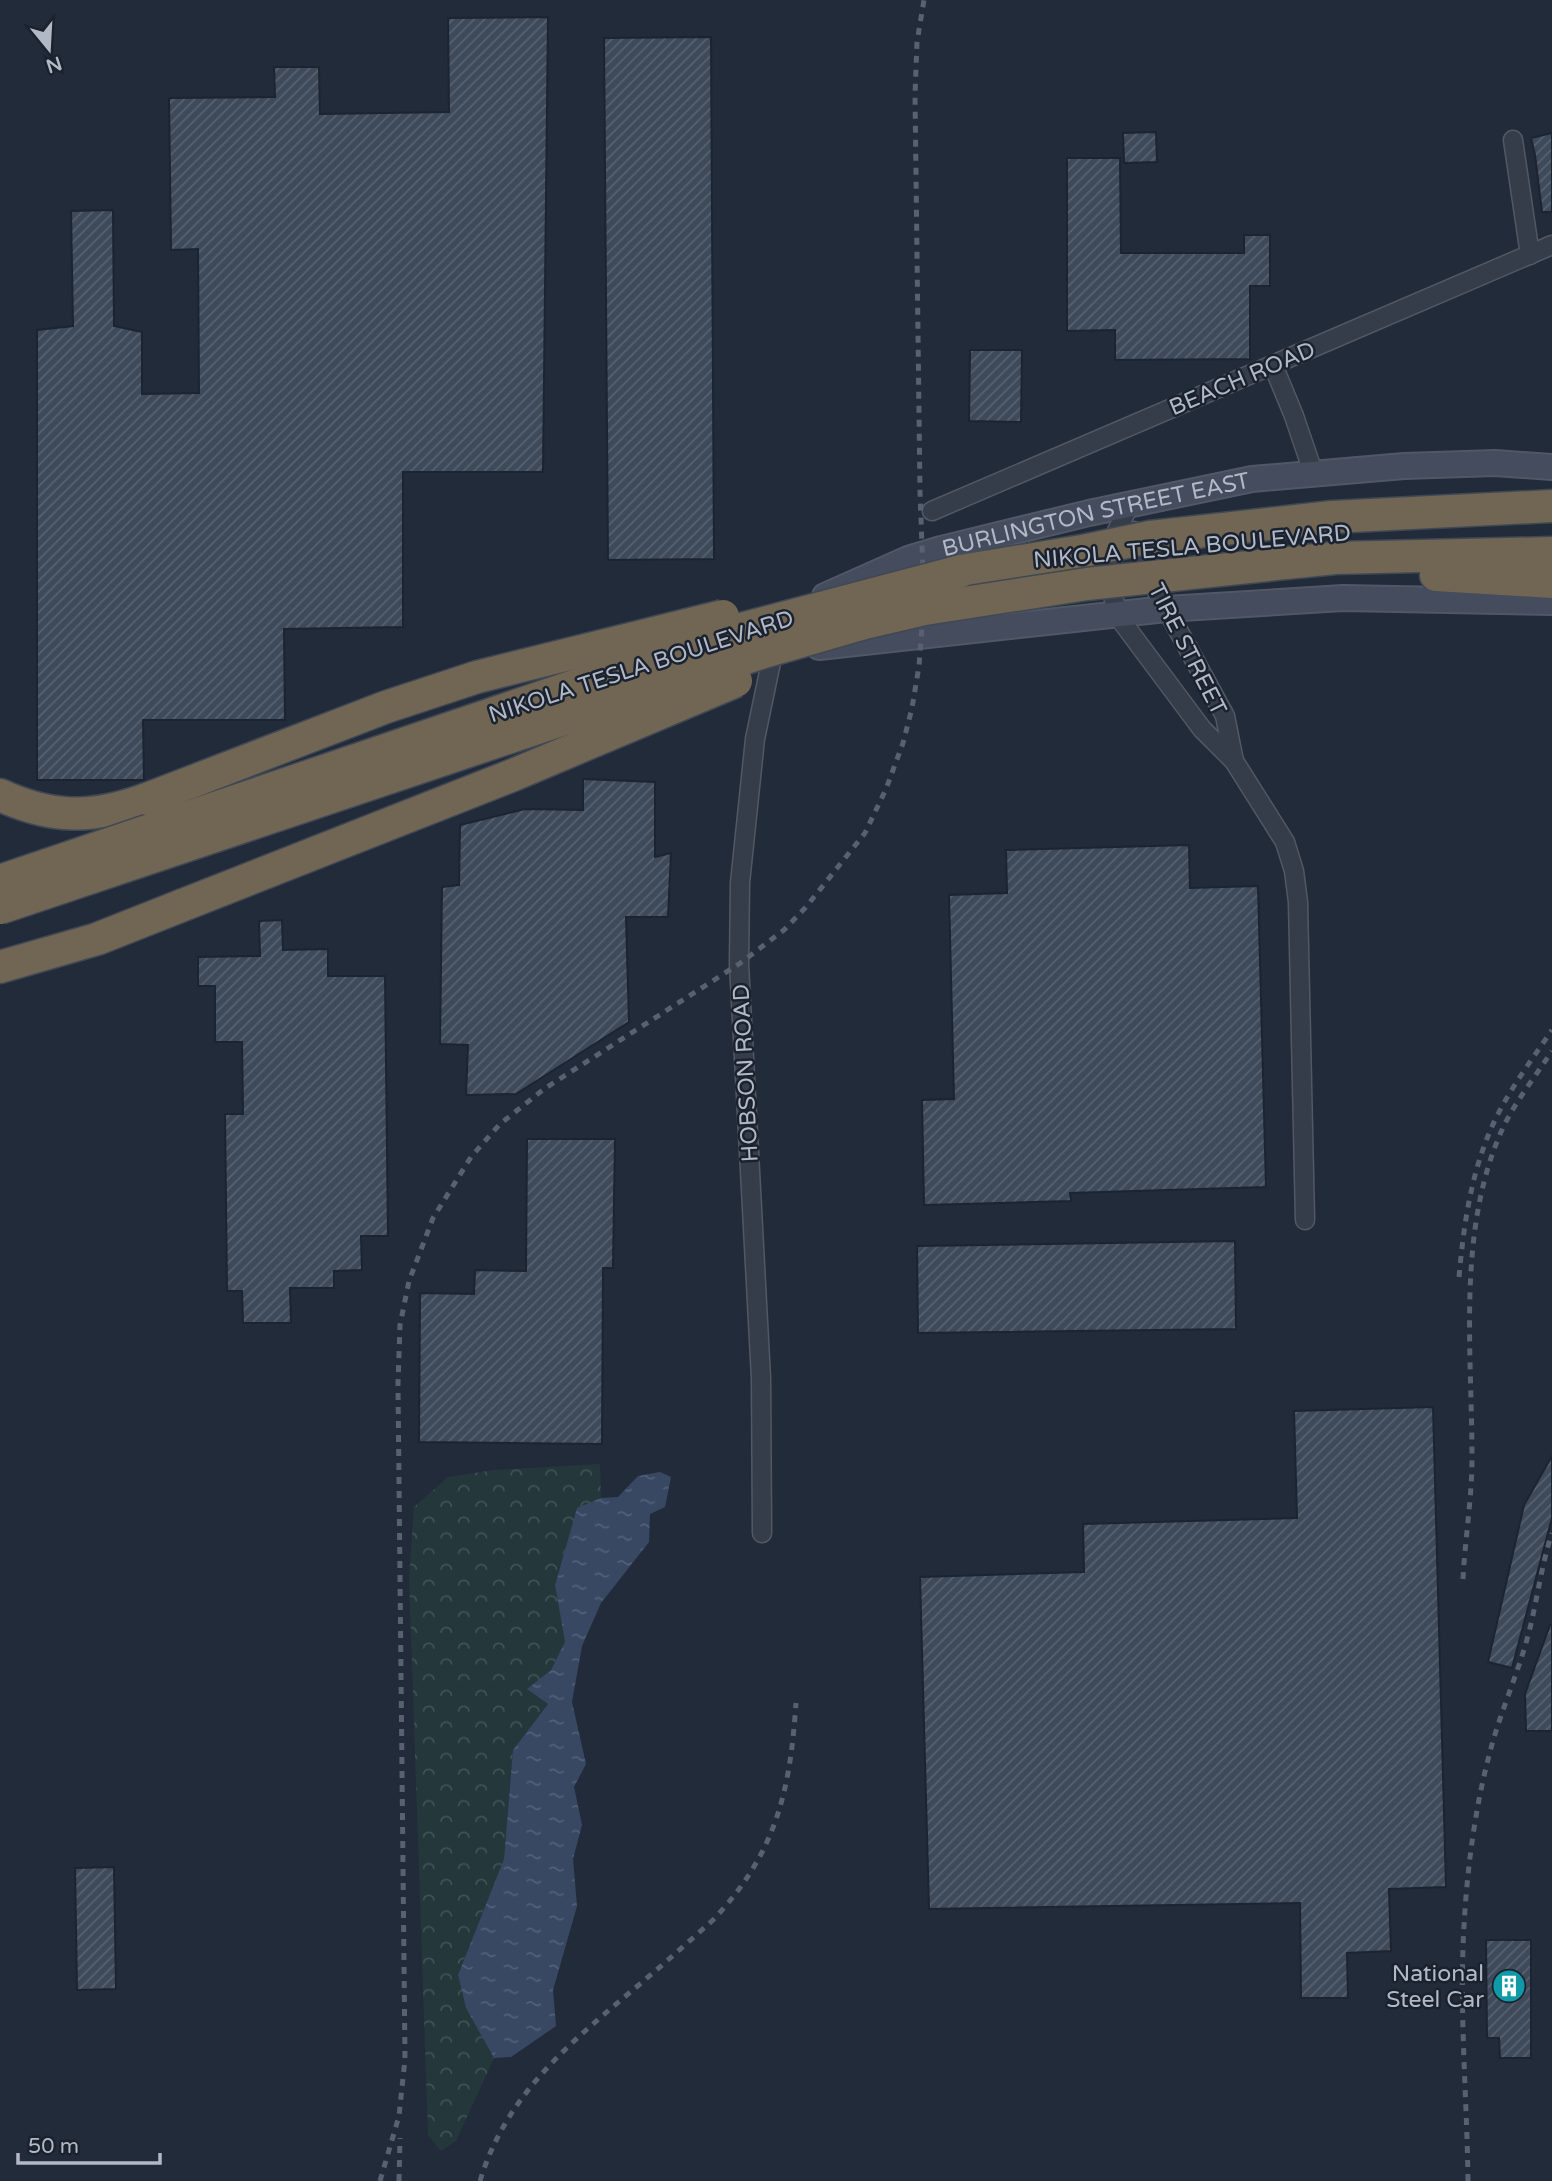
<svg xmlns="http://www.w3.org/2000/svg" width="1552" height="2181" font-family="'Varela Round',sans-serif">
  <defs>
    <pattern id="forest-crowns" width="20" height="18" patternUnits="userSpaceOnUse" patternTransform="scale(1.75)"><rect width="20" height="18" fill="#24373b"/><path d="M2 6a3 3 0 1 1 6 0M12 15a3 3 0 1 1 6 0" fill="none" stroke="#415256"/></pattern>
    <pattern id="water-ripples" width="26" height="14" patternUnits="userSpaceOnUse" patternTransform="scale(1.75)"><rect width="26" height="14" fill="#384863"/><path d="M2 4q2-2 4 0t4 0M15 11q2-2 4 0t4 0" fill="none" stroke="#526078"/></pattern>
    <pattern id="building-hatch" width="6" height="6" patternUnits="userSpaceOnUse" patternTransform="scale(1.75)"><rect width="6" height="6" fill="#3e4959"/><path d="M-1 1l2-2M0 6l6-6M5 7l2-2" fill="none" stroke="#58616f"/></pattern>
  </defs>
  <rect width="100%" height="100%" fill="#222b3a"/>
  <path fill="url(#forest-crowns)" d="M600,1464L601,1498L577,1509L555,1584L565,1642L551,1670L528,1689L548,1704L513,1750L504,1859L458,1975L466,2008L494,2058L456,2141L441,2151L428,2135L409,1576L414,1507L448,1477L494,1470Z"/>
  <path fill="url(#water-ripples)" d="M660,1472L671,1477L665,1507L650,1514L649,1542L601,1603L582,1646L572,1702L586,1764L574,1787L582,1825L573,1859L577,1906L553,1990L556,2026L511,2057L494,2058L466,2008L458,1975L504,1859L513,1750L548,1704L527,1689L551,1670L565,1642L555,1585L577,1508L601,1498L618,1497L638,1476Z"/>
  <g fill="url(#building-hatch)" stroke="#1d2431" stroke-width="2">
    <path d="M548,17L543,472H403V627L284,629L285,720H143L144,780H37V330L73,326L71,211L113,210L114,326L142,332V394L199,393L198,249L171,250L169,98L275,97L274,67H319L320,114L449,112L448,18Z"/>
    <path d="M711,37L714,559L608,560L604,38Z"/>
    <path d="M1156,132L1157,162L1124,163L1123,133Z"/>
    <path d="M1552,133V212H1542L1535,155L1531,138Z"/>
    <path d="M1067,158H1120L1121,253H1244V235H1270V286H1250V359L1115,360V330L1067,331Z"/>
    <path d="M970,350H1022L1021,422L969,421Z"/>
    <path d="M583,779L655,782V857L671,853L668,917H626L629,1022L516,1094L466,1095L468,1045L440,1044L442,887L459,885L460,825L525,809L583,810Z"/>
    <path d="M1189,845L1190,888L1258,886L1266,1187L1070,1193L1071,1201L924,1205L922,1100L954,1099L949,895L1007,893L1006,850Z"/>
    <path d="M282,920L283,950L328,949V976H385L388,1236H361L362,1270L334,1271V1288H290L291,1323H243L242,1291H227L225,1114H243L242,1042H215V986H198V957L260,956L259,921Z"/>
    <path d="M527,1139H615L613,1268H603L602,1444L419,1442L420,1293L474,1294L475,1270L526,1271Z"/>
    <path d="M1235,1241L1236,1329L918,1333L917,1246Z"/>
    <path d="M1433,1407L1446,1887L1389,1889L1391,1951L1347,1953L1348,1998H1301L1300,1903L929,1909L920,1577L1084,1572L1083,1524L1297,1518L1294,1411Z"/>
    <path d="M1552,1456V1518L1512,1668L1488,1662L1524,1505Z"/>
    <path d="M1550,1625H1552V1731H1526L1525,1694Z"/>
    <path d="M114,1867L116,1989L77,1990L75,1868Z"/>
    <path d="M1486,1940H1531V2058H1500L1499,2038H1487Z"/>
  </g>
  <g fill="none" stroke-linecap="round" stroke-linejoin="round">
    <defs>
      <g id="street">
        <path d="M1513,140L1530,255"/>
        <path d="M1273,365L1294,416L1313,472"/>
        <path d="M1129,505L1117,531L1112,559V590L1117,615L1202,729L1234,761L1285,842L1294,871L1298,902L1305,1220"/>
        <path d="M932,511L1552,245"/>
        <path d="M1134,531L1154,586L1225,716L1234,761"/>
        <path d="M762,1533L761,1378L739,964L740,883L755,739L775,643"/>
      </g>
      <g id="secondary">
        <path id="s1" d="M825,596L908,559L941,549L1089,513L1252,479L1404,466L1495,463L1552,467"/>
        <path d="M819,647L1166,609L1343,598L1552,602"/>
      </g>
      <g id="highway">
        <path d="M1332,517L1552,506"/>
        <path d="M961,571L1088,550"/>
        <path d="M1172,575L1335,558L1552,553"/>
        <path d="M1436,575L1552,582"/>
        <path d="M0,795C52,819 93,819 147,799"/>
        <path d="M0,967L97,939L183,905"/>
      </g>
    </defs>
    <use href="#street" stroke="#515865" stroke-width="21"/>
    <use href="#secondary" stroke="#515865" stroke-width="28"/>
    <use href="#highway" stroke="#414855" stroke-width="35"/>
    <use href="#street" stroke="#363d4a" stroke-width="18"/>
    <use href="#secondary" stroke="#444c5d" stroke-width="24"/>
    <use href="#highway" stroke="#706653" stroke-width="32"/>
    <g stroke="#586171" stroke-width="5" stroke-dasharray="7 7" stroke-linecap="butt">
      <path d="M1459,1277C1464,1221 1472,1166 1497,1116C1512,1086 1533,1058 1552,1030"/>
      <path d="M1463,1579C1465,1539 1472,1498 1472,1458C1472,1350 1457,1233 1501,1132C1514,1103 1535,1077 1552,1051"/>
      <path d="M380,2181L399,2116L405,2059L398,1384L400,1325L409,1281L433,1218L471,1157L500,1124L544,1089L739,964L784,930L806,907L865,833L886,789L903,743L912,708L919,666L924,599L920,492L915,95L917,42L924,0"/>
      <path d="M399,2181L400,2138"/>
      <path d="M480,2181C505,2098 564,2048 628,1994C657,1970 685,1945 713,1920C776,1853 790,1792 796,1703"/>
      <path d="M1468,2181C1467,2096 1459,2011 1464,1926C1467,1870 1475,1807 1490,1752C1500,1713 1517,1676 1528,1636C1537,1602 1541,1566 1552,1533"/>
    </g>
    <defs>
      <g id="highway-bridge">
        <path d="M1088,550L1150,537L1332,517"/>
        <path d="M147,799L386,707L477,677L723,616"/>
        <path d="M0,881L745,628L961,571"/>
        <path d="M183,905L513,775L736,681"/>
        <path d="M0,908L761,653L865,623L925,609L1087,584L1172,575"/>
      </g>
    </defs>
    <use href="#highway-bridge" stroke="#414855" stroke-width="35" stroke-linecap="butt"/>
    <use href="#highway-bridge" stroke="#706653" stroke-width="32"/>
  </g>
  <defs>
    <symbol id="building-disc" viewBox="-11 -11 22 22"><circle r="9.5" fill="#0f9aa8" stroke="#1b222f"/><path d="M-4-6H4V6H1V3H-1V6H-4ZM-2.5-4.3h1.7v1.8h-1.7ZM.8-4.3h1.7v1.8H.8ZM-2.5-1h1.7V.8h-1.7ZM.8-1h1.7V.8H.8Z" fill="#fff"/></symbol>
  </defs>
  <g fill-rule="evenodd">
    <use href="#building-disc" x="1490" y="1967" width="38" height="38"/>
  </g>
  <g text-anchor="middle" stroke-width="5" stroke-linejoin="round" paint-order="stroke">
    <g font-size="23" fill="#b1b8c6" stroke="#1b222f">
      <text transform="translate(1242 378) rotate(-23)" y="8">BEACH ROAD</text>
      <text dy="8" stroke="none"><textPath href="#s1" startOffset="284">BURLINGTON STREET EAST</textPath></text>
      <text transform="translate(1192 546) rotate(-5)" y="8">NIKOLA TESLA BOULEVARD</text>
      <text transform="translate(1188 649) rotate(63)" y="8">TIRE STREET</text>
      <text transform="translate(641 666) rotate(-18)" y="8">NIKOLA TESLA BOULEVARD</text>
      <text transform="translate(745 1073) rotate(-93)" y="8">HOBSON ROAD</text>
    </g>
    <g font-size="23" fill="#b1b8c6" stroke="#1b222f" text-anchor="end">
      <text x="1484" y="1981">National<tspan x="1484" dy="26">Steel Car</tspan></text>
    </g>
  </g>
  <g transform="translate(49 49) rotate(162)" stroke="#1b222f" stroke-width="5" paint-order="stroke">
  <path d="M0-5L12 26L0 18L-12 26Z" fill="#b1b8c6"/>
  <text y="-10" font-size="19" font-weight="bold" text-anchor="middle" fill="#b1b8c6">N</text>
  </g>
  <path d="M18 2153v10h142v-10" fill="none" stroke="#b1b8c6" stroke-width="3.5"/>
  <text x="28" y="2153" font-size="21" fill="#b1b8c6" stroke="#1b222f" stroke-width="5" paint-order="stroke">50 m</text>
</svg>
